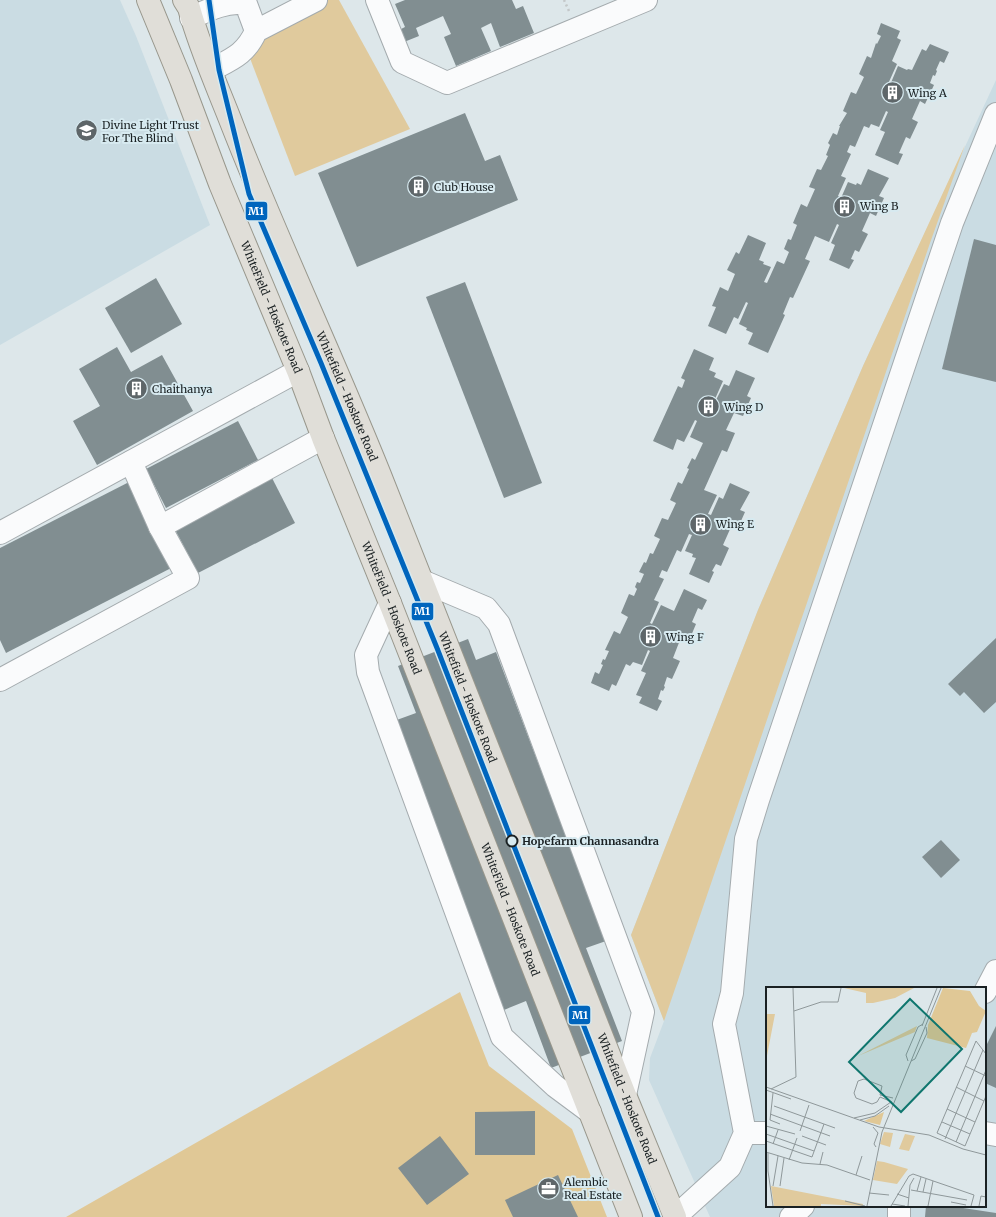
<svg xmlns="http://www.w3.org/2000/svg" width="996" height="1217" font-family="Merriweather,serif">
  <rect width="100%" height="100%" fill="#dde7ea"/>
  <g fill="#cadce3" fill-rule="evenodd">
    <path d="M0,0H120L136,36L210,225L0,345Z"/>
    <path d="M996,80V1217H710L649,1080L650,1058L664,1021L631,935L758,610L863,366ZM767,988H985V1206H767Z"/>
  </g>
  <g fill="#e0ca9d">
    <path d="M328,0H339L410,129L295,176L248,53L268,27Z"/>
    <path d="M965,145L930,243L664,1021L631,935L758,610L863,366Z"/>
  </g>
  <path fill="#e0c896" d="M460,992L489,1066L572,1129L607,1217H66Z"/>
  <g fill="#818e91">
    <path d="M405,0H512L516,9L523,6L534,33L500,47L491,23L481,28L491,51L456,66L444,37L451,34L443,16L416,28L419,36L404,42L399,30L405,27L395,4Z"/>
    <path d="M881,23L900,31L897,38L901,40L892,61L897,64L888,84L890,85L898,66L907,70L908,69L912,70L922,49L926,51L930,44L949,52L944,63L940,61L936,70L937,71L935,76L933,75L930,83L934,85L925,104L920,101L912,119L918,122L910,139L906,137L899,153L903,154L898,165L875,155L885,132L880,130L888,112L886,111L879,127L871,124L869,128L864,126L855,147L850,145L847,152L851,154L841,176L846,178L838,196L841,198L848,182L856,185L857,183L861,185L868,169L889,178L879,196L884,198L876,216L870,213L862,231L868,234L859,252L855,250L851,259L854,260L849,269L829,260L835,245L831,243L839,225L837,224L829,242L815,236L805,259L810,261L793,298L790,297L783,314L785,315L768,353L748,344L753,333L746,330L747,328L739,324L748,303L746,302L738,319L734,317L726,334L708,326L716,307L712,306L720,287L728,291L735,274L727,270L736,252L739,254L748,235L766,243L759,260L764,262L763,264L771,267L764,282L767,283L777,261L784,264L789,252L784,249L788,239L791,240L797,225L793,223L801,204L807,207L815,189L809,187L817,169L821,170L828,156L826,155L830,145L828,143L833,133L837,135L840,126H839L847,113L843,111L851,92L856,94L864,77L859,74L867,56L871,58L876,43L877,44L881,36L877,34Z"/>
    <path d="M465,113L485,161L500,155L518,200L357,267L318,173Z"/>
    <path d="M974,239L996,245V382L942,369Z"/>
    <path d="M156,278L182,324L131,353L105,308Z"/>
    <path d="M465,282L542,483L504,498L426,297Z"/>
    <path d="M117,347L131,372L162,355L193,411L97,465L73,421L100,406L79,369Z"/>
    <path d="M694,349L714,358L709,370L716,373L714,377L723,381L715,399L716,400L724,384L729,386L736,370L755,378L747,396L751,398L743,416L734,413L726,430L735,433L727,452L722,450L704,490L717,495L708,514L711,515L719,497L723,499L730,483L750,492L740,510L745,512L737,530L731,527L723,545L729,548L721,566L716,564L712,571L714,572L709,583L689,574L696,558L692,557L693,554L685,551L692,535L689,534L681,552L677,550L667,572L662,570L659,577L664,579L654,600L659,602L650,623L652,624L661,605L674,611L684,589L707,600L702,610L698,608L692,622L696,624L688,643L680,640L673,658L680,661L672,679L667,677L664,686L665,687L663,691L661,690L658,699L662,701L657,711L639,703L642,697L636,695L646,673L641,671L650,651L648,650L642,665L633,662L630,666L626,664L616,686L612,684L609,691L591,683L595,672L599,674L603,665L601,664L603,659L605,660L609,651L605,650L614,631L620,634L628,617L621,613L629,594L634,596L637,589L635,587L637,582L640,583L644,574L639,572L644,562L646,563L650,553L653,554L660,539L654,536L662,518L668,520L676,503L670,500L678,482L682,484L689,469L687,468L692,458L695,460L703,443L690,437L697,421L695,420L684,442L677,439L673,450L653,441L678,386L682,388L685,380L681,378Z"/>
    <path d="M238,421L258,460L166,508L146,469Z"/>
    <path d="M270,474L295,523L198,573L172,524Z"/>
    <path d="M133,480L177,565L6,653L0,640V548Z"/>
    <path d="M996,638V702L984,713L964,692L960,696L948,684Z"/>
    <path d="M468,639L476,660L496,652L606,941L586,948L622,1041L551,1068L526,1001L504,1010L394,721L416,713L398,666Z"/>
    <path d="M941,840L960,860L941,878L922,857Z"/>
    <path d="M996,1026V1088L985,1083V1048Z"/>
    <path d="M535,1111V1155H475V1112Z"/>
    <path d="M440,1136L469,1174L427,1205L398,1168Z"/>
    <path d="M558,1175L578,1217H513L505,1200Z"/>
    <path d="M926,1206H950L996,1213V1217H925Z"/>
  </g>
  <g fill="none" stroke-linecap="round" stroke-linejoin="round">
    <defs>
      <g id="minor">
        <path d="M377,0L402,62L447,83L646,0"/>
        <path d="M191,18C208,10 228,0 246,4L256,31"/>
        <path d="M211,70C232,59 246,54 256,31L316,0"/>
        <path d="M160,527L323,438"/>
        <path d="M0,533L298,371"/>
        <path d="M422,581L486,608L499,624L643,1012L625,1095"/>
        <path d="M390,603L366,655L368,672L502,1037L555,1086L590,1112"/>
        <path d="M0,680L188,578L160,527L131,462"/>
        <path d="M985,992L996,971"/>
        <path d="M745,1133H767"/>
        <path d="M985,1133L996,1135"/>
        <path d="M899,1206V1217"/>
        <path d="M675,1217L730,1167L745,1133L724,1024L732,993L746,839L758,800L952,223L996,114"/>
        <path d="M791,1217L803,1206"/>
      </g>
      <g id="major">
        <path id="s1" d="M148,0L181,80L220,184L298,371L323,438L390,603L631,1217"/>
        <path id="s2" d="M184,0L189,8C200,49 218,88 233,127C279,244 333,358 380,475L625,1095L675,1217"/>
      </g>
    </defs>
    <use href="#minor" stroke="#a4abae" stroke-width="24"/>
    <use href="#major" stroke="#98978c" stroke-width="24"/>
    <path stroke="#c3c7c8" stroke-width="2.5" stroke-dasharray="2 3" stroke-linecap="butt" d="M564,0L569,11"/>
    <use href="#minor" stroke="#fafbfc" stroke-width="22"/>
    <use href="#major" stroke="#e0ded8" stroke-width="22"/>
    <defs>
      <path id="metro-1" d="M209,0L219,70L249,194L321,363L437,648L658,1217"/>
    </defs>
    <use href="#metro-1" stroke="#d7eaf0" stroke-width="8"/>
    <use href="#metro-1" stroke="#0065bd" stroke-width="5"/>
  </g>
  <defs>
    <symbol id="building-disc" viewBox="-11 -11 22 22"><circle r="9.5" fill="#5e6669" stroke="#d7eaf0"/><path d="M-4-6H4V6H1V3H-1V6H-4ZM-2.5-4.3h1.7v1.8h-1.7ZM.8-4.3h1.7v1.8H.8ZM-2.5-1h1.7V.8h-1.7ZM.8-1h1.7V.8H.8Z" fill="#fff"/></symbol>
    <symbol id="school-disc" viewBox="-11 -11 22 22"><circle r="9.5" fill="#5e6669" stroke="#d7eaf0"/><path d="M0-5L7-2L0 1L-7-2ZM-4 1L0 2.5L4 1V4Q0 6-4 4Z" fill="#fff"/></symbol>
    <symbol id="office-disc" viewBox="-11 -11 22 22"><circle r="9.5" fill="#5e6669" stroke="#d7eaf0"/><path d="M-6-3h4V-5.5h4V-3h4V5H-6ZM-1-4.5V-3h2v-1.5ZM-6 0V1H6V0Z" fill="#fff"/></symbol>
  </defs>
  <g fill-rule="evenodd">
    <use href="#building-disc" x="880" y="80" width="25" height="25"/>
    <use href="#school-disc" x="74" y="118" width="25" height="25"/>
    <use href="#building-disc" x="406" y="174" width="25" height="25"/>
    <use href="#building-disc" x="832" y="194" width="25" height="25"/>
    <use href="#building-disc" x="124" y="376" width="25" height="25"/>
    <use href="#building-disc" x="696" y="394" width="25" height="25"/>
    <use href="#building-disc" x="688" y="512" width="25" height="25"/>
    <use href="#building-disc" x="638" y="624" width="25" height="25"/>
    <use href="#office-disc" x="536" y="1176" width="25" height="25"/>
  </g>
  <circle fill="#d7eaf0" stroke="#1a2123" stroke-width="2" cx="512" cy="841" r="5.5"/>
  <g text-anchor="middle" stroke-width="4" stroke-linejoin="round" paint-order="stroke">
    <g font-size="11" fill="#1a2123" stroke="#d7eaf0" text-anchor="start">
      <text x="908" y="97">Wing A</text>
      <text x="102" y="129">Divine Light Trust<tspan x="102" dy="13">For The Blind</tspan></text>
      <text x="434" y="191">Club House</text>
      <text x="860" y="210">Wing B</text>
      <text x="152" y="393">Chaithanya</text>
      <text x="724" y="411">Wing D</text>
      <text x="716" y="528">Wing E</text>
      <text x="666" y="641">Wing F</text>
      <text x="564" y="1186">Alembic<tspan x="564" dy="13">Real Estate</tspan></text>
    </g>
    <g font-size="11" fill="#1a2123" stroke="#d7eaf0">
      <text dy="4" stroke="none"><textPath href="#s1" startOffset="331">WhiteField - Hoskote Road</textPath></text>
      <text dy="4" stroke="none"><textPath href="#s2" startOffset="429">Whitefield - Hoskote Road</textPath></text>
      <text dy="4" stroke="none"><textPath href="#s1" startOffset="655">WhiteField - Hoskote Road</textPath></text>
      <text dy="4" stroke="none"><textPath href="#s2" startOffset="753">Whitefield - Hoskote Road</textPath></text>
      <text dy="4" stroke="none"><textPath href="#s1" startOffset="979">WhiteField - Hoskote Road</textPath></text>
      <text dy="4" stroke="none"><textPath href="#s2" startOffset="1185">Whitefield - Hoskote Road</textPath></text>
    </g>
    <g font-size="11" font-weight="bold" fill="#1a2123" stroke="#d7eaf0" text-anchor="start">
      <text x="522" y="845">Hopefarm Channasandra</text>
    </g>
  </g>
  <g transform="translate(766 987)">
    <rect width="220" height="220" fill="#dde7ea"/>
    <path d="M78,1H148L129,11L107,16H100V6ZM0,27H9L0,74ZM151,39L149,45L92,69ZM118,145L127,146L124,160L114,157ZM139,147L149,149L143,164L133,162ZM111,174L118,175L142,182L131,197L107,193ZM5,199L97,217V219L55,217V219H8Z" fill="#e0ca9d"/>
    <path d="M177,1L204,4L213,19L220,24L211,45L206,46L200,61L161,51L162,38ZM118,125L114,138L98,134Z" fill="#e0c896"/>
    <path fill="none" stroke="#8f989a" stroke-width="1" d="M28,24L55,15H72L75,1M156,39L171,1M220,67L210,54L171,146L199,159L220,109M142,74L140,68L152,40L157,37M145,74L149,72L161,46L160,40M199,79L220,89M0,100L113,140L163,148L197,162L220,168M190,100L218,114M5,102L30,90L27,1M0,103L25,112M7,106L4,133L14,137M126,115L114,110L111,115L106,117L90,111L88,106L92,94L98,92L116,99L114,108L127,111M8,119L69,141M181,122L209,135M4,127L64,149M88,131L109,126L125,115M94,133L109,129L123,119M176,135L204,147M0,139L29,147M107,140L112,146L108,157L110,160M34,144L43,118M0,147L48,164M36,149L60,158M179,152L217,63M0,154L46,170L58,137M190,155L220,83M7,157L12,143M0,165L36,176L61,178L104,193M2,166V184L7,219M23,173L31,151M54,177L57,165M90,188L96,169M7,199L12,169M14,199L18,171M145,203L201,213M151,204L155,190M157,205L160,192M103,206L123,208M131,207L143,211M79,214L99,219M185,215L200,218M126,217L139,219M101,219L116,145L175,1M125,219L143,189L147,187L208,208L205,219M142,219L144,198L148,191M162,219L167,194M213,219L215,209L220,210"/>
    <path fill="#0f766e" fill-opacity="0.15" stroke="#0f766e" stroke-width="2" d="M144,12L196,62L135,125L83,75Z"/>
    <rect width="220" height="220" fill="none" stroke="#1a2123" stroke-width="2"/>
  </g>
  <g stroke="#d7eaf0" stroke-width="1.5">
    <rect x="245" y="201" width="23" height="20" rx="4" fill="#0065bd"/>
    <rect x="411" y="602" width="23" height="19" rx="4" fill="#0065bd"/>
    <rect x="568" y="1005" width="23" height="20" rx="4" fill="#0065bd"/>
  </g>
  <g font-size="11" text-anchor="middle" font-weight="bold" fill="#fff">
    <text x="256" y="215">M1</text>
    <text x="422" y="615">M1</text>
    <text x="580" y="1019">M1</text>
  </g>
</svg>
